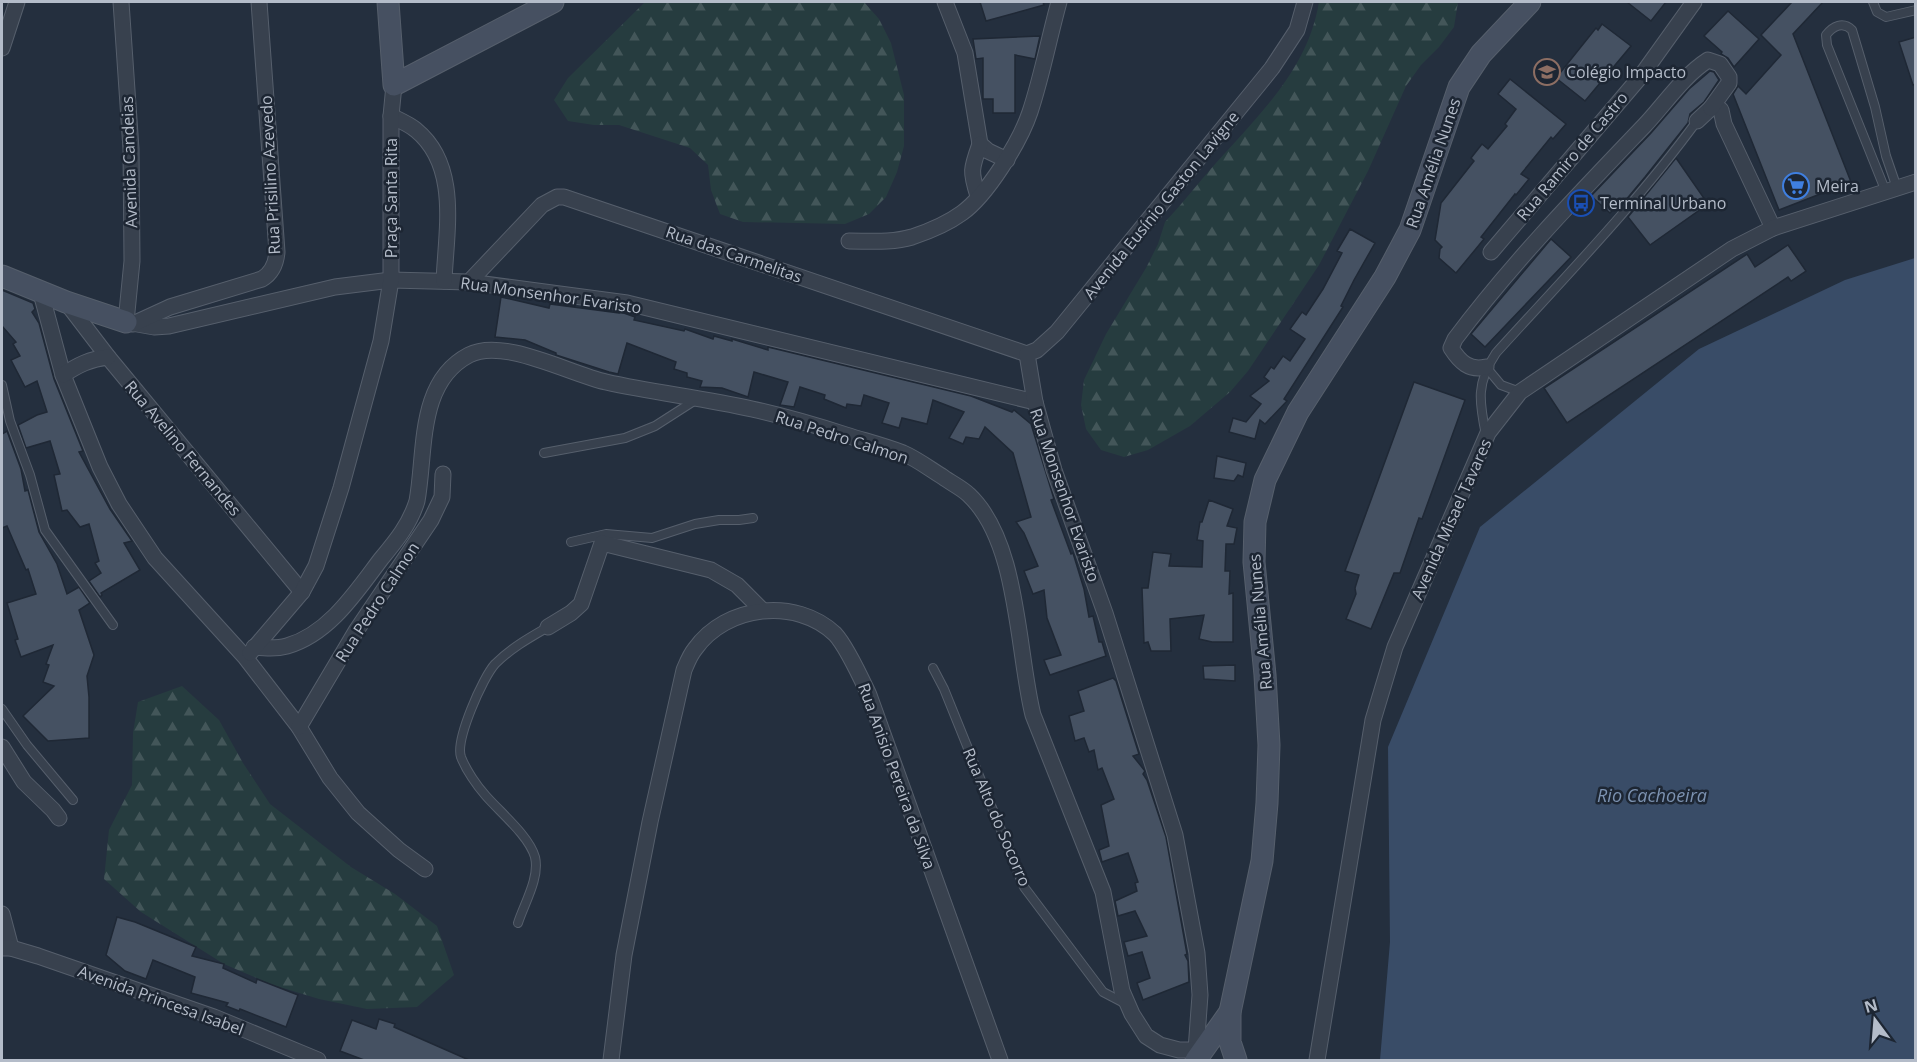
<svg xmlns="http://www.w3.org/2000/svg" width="1917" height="1062" font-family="'Open Sans',sans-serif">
  <defs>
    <pattern id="forest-firs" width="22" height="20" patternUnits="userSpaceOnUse" patternTransform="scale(1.5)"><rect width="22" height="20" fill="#263c3f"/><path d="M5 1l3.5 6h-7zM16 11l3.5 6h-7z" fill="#435659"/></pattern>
  </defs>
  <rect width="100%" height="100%" fill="#242f3e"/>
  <g fill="url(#forest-firs)">
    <path d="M645,2H864L879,19L891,43L904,95V146L897,172L886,197L869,214L845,224L743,222L720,214L711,190L708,165L690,148L619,125H594L568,121L554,100L568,78Z"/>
    <path d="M1319,2H1458L1454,27L1439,47L1421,65L1406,86L1368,171L1319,265L1248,371L1230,392L1190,426L1148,450L1124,457L1101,450L1086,429L1081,405L1084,380L1106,334L1146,268L1158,244L1165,222C1183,203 1199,182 1216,163C1260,114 1308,69 1319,2Z"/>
    <path d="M182,686L219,720L243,763L270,804L351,867L395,894L437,926L454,975L417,1007L367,1009L319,999L273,985L224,964L141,912L104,879L109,830L132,785L133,733L138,702Z"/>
  </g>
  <path fill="#394c67" d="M1915,258V1060H1380L1390,942L1388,747L1480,527L1699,349L1845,280Z"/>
  <g fill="#455162" stroke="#1f2835" stroke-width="1.5">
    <path d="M980,2H1043L1044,5L986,21Z"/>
    <path d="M1627,2H1666L1651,21Z"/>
    <path d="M1792,2H1823L1793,34L1851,182L1779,210L1733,94L1738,86L1746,94L1781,55L1761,35Z"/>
    <path d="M1728,11L1759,39L1734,67L1728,58L1721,54L1722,52L1704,36Z"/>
    <path d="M1602,24L1631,46L1585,101L1556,78L1596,28L1598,30Z"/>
    <path d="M1040,36L1035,59L1015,55V113H993V99H983V58L976,59L973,39Z"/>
    <path d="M1916,37V84L1913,85L1899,42Z"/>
    <path d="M1710,71L1714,72L1719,80L1704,102L1690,114L1688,123L1645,177L1620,207L1618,204L1610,213L1591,196L1651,133L1689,89Z"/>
    <path d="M1510,79L1566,124L1553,139L1551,137L1521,174L1529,179L1516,195L1515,194L1481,237L1484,239L1456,273L1439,258L1440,249L1442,247L1435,240L1441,203L1474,161L1471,158L1482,144L1488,149L1507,126L1505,124L1516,109L1498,94Z"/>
    <path d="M1676,158L1708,204L1650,245L1628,217Z"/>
    <path d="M1350,229L1375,243L1354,280L1341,306L1343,307L1284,399L1287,401L1265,424L1260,420L1255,439L1229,432L1233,418L1246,422L1261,404L1250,396L1269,381L1264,377L1271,367L1274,369L1283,356L1290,361L1305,339L1290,329L1302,312L1306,315L1323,289L1342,253L1337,251Z"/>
    <path d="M1551,239L1571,257L1485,347L1471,334Z"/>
    <path d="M1788,245L1806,271L1791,281L1788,277L1567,423L1544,388L1747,254L1755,267Z"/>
    <path d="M2,290L33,303L35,309L32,312L39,323L54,379L83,451L79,452L110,509L132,541L124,543L140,570L101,593L102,595L100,597L89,581L101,573L95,563L99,561L89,524L80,527L67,510L62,511L54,475L60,474L50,441L26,448L18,425L37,415L47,412L37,381L25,387L11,360L20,356L13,344L16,342L2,326Z"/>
    <path d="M501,297L549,308L550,304L619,313L621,312L635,317L634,320L684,331L685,329L713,339L714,336L732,341V339L768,350V347L971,396L1012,412L1014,410L1031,424L1054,499L1051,500L1071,554L1073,553L1084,589L1089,617L1093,616L1099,642H1102L1106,656L1050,675L1044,660L1061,655L1047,618L1044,590L1033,594L1024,571L1038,566L1024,533L1016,522L1031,517L1013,453L985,427L979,439L966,437L963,444L949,438L964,412L933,400L927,424L902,418L899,428L882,423L889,403L864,395L861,406L847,404L846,408L824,399L825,395L800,387L794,407L780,405L788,382L754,372L748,397L722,388L700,387L702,381L687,377V373L674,369L676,362L627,343L618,374L609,372L556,355V353L525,340L495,337Z"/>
    <path d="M1414,382L1465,400L1422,519L1419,518L1400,573H1394L1371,629L1346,619L1356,594L1355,588L1359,575L1345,571Z"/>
    <path d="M7,431L21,469L25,491L28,490L39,532L57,564L67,594L79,587L90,603L79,610L94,655L87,676L89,697V738L48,741L23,716L54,686L43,682L49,665L46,664L53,645L21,657L15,640L18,639L7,603L36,594L28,569L26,570L7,526L2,528V434Z"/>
    <path d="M1217,456L1246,463L1243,477L1238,475L1234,481L1214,478Z"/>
    <path d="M1209,500L1233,509L1227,526L1237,528L1234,544H1226L1225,571H1230L1229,594L1233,593V642H1212L1199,639L1204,615L1170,619L1171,651H1151L1148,642L1144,643L1142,588H1148L1153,552L1171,554L1169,566L1202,567L1203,541L1197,540L1200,522H1202Z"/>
    <path d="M1235,665V681L1204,679L1203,666Z"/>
    <path d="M1113,678L1116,681L1139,754L1133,756L1145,771L1143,774L1147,780L1166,837L1187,954L1185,955L1188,961L1189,982L1143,1000L1137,983L1150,978L1142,952L1128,956L1124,942L1147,936L1135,911L1118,916L1115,901L1137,891L1135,883L1138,882L1128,853L1102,862L1099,850L1109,846L1101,805L1114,799L1102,768L1098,770L1094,750L1089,752L1084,738L1075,741L1069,716L1084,711L1078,691Z"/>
    <path d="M117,917L135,922L196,947L192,956L224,964L223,968L256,983L257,979L298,995L286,1027L240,1009L239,1011L226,1006L228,1003L191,993L195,977L153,960L146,979L125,971L106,955Z"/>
    <path d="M379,1019L395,1024L394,1027L469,1060H364L340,1051L352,1020L376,1029Z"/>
  </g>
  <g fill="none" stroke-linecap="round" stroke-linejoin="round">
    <defs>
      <g id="lane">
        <path d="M1873,2L1877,12L1886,17L1916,10"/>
        <path d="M1886,192L1827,45L1826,35C1833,26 1843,21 1852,30L1875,107L1886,156L1897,188"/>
        <path d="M1486,367L1501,385L1520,392"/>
        <path d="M2,385L10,421L30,475L45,530L113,625"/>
        <path d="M1486,435C1479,401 1476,383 1496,353C1565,277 1637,203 1697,121"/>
        <path d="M544,453L625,438L655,426L697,399"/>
        <path d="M571,542L606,534L652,538L695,524L719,520H739L753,518"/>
        <path d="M933,668L944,689L1024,887L1103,992L1126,1004"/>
        <path d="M2,709L27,745L73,800"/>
        <path d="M518,923C524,904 540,878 535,857C529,836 501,813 486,796C477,786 466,770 461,757C455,740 483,677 495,664C511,648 529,638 548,627"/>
      </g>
      <g id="street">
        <path d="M121,2L131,149L132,261L126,322L154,327L169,326L335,287L391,280L469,282L627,303L1035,402L1054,470L1105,613L1175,835L1197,953L1200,995L1196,1050"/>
        <path d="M945,2L965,53L980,144L988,151L1007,160"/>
        <path d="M2,48L17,2"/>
        <path d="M391,116C399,120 409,124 416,130C460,166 446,231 444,281"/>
        <path d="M1697,121L1711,108L1717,107L1721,110L1724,124L1773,228"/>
        <path d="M978,196C970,171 971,169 980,144"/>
        <path d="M849,241C870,241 892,243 912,237C930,231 947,224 962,213C987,195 1020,142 1030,112C1042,76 1049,38 1059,2"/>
        <path d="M1491,252L1641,76L1694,2"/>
        <path d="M469,282L542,205L557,197H564L1027,354"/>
        <path d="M41,293L63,375L100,467L119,504L155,558L245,657L299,727L330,778L358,813L399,850L425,869"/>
        <path d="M66,302L108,357L302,592"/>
        <path d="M133,324L170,307L262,279C272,273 276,264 277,252L259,2"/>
        <path d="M1486,367C1469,371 1460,362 1451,348L1455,339C1512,263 1578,195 1644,126C1664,105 1683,76 1708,60L1720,64L1729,77V83L1711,108"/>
        <path d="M63,375C78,365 90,359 108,357"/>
        <path d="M1035,402L1027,354L1037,350L1057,332L1272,68L1297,30L1305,2"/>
        <path d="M548,627L571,613L581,604L602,543L711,570L737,585L762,610"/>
        <path d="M254,647C265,648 276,649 287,646C329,634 356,592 381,559C396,541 410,524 417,501C426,451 417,382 469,355C503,337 570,374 606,382C655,393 704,398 752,409C784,416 815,425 846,435C865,441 885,446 903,453C917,459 930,469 943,477C951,483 962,488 969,495C1019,542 1017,651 1033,715L1103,892L1122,991L1132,1014L1146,1036L1160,1045L1179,1050H1196L1195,1058"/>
        <path d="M250,653L302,592L316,566L341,488L381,341L391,280V116L394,85"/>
        <path d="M299,727L356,631L431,520L442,497L443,474"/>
        <path d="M2,747L24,782L53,810L59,818"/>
        <path d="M2,914L11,948"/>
        <path d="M2,948H11L38,956L214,1017L318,1060"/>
        <path d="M611,1060L624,955L650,822L684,670C687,663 690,655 695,649C726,605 796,597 835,634C847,647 861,678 869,695L1000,1060"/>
        <path d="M1317,1060L1373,720L1395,647L1488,433L1520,392L1732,249L1773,228L1916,182"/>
      </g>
      <g id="secondary">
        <path d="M388,2L394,85L553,2"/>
        <path d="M2,276L66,302L126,322"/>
        <path d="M1196,1060L1230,1012"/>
        <path d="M1236,1060L1230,1042V1012L1262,861L1267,803L1269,745L1265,675L1254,562L1255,522L1265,480L1298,412L1385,277L1410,230L1459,87L1481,54L1530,2"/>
      </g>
    </defs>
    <use href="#lane" stroke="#565f6c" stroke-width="10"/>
    <use href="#street" stroke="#565f6c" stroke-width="17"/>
    <use href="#secondary" stroke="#565f6c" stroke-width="23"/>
    <use href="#lane" stroke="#38414e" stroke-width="8"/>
    <use href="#street" stroke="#38414e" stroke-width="15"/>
    <use href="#secondary" stroke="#465061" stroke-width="21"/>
  </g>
  <defs>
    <symbol id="school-ring" viewBox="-11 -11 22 22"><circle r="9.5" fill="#1d2633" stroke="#8d6e63" stroke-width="1.5"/><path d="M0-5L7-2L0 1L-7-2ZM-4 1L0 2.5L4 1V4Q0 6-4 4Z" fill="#8d6e63"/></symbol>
    <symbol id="supermarket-ring" viewBox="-11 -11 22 22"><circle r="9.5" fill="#1d2633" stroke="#3f7fe0" stroke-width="1.5"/><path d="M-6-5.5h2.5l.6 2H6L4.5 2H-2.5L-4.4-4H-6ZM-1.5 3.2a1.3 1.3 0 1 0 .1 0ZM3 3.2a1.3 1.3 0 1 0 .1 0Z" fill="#3f7fe0"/></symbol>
    <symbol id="bus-ring" viewBox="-11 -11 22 22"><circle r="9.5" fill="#1d2633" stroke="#1a4fb4" stroke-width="1.5"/><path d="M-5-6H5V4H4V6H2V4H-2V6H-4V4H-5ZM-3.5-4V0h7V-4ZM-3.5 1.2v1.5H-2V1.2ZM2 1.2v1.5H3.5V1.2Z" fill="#1a4fb4"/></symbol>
  </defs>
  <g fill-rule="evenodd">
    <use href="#school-ring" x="1532" y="57" width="30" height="30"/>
    <use href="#supermarket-ring" x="1781" y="171" width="30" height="30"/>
    <use href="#bus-ring" x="1566" y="188" width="30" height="30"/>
  </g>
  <g text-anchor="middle" stroke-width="5" stroke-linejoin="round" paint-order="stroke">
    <g font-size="16" fill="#b4bcc9" stroke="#1d2633" text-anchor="start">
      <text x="1566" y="78">Colégio Impacto</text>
      <text x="1816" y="192">Meira</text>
      <text x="1600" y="209">Terminal Urbano</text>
    </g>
    <g font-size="16" fill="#b4bcc9" stroke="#1d2633">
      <text transform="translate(1572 156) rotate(-50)" y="6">Rua Ramiro de Castro</text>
      <text transform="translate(129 162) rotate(-92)" y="6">Avenida Candeias</text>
      <text transform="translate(1433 163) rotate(-71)" y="6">Rua Amélia Nunes</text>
      <text transform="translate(270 175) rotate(-93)" y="6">Rua Prisilino Azevedo</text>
      <text transform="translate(391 198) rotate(-90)" y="6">Praça Santa Rita</text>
      <text transform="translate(1161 205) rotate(-51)" y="6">Avenida Eusínio Gaston Lavigne</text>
      <text transform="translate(734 254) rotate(19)" y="6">Rua das Carmelitas</text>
      <text transform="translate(551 295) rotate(8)" y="6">Rua Monsenhor Evaristo</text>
      <text transform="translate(842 437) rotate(18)" y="6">Rua Pedro Calmon</text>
      <text transform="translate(183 448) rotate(50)" y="6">Rua Avelino Fernandes</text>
      <text transform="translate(1065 495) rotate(71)" y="6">Rua Monsenhor Evaristo</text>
      <text transform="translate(1451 519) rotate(-66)" y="6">Avenida Misael Tavares</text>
      <text transform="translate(377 602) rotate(-57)" y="6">Rua Pedro Calmon</text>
      <text transform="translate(1260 622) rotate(-95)" y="6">Rua Amélia Nunes</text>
      <text transform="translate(897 776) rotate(70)" y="6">Rua Anisio Pereira da Silva</text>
      <text transform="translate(997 817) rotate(67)" y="6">Rua Alto do Socorro</text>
      <text transform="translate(161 1000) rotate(20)" y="6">Avenida Princesa Isabel</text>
    </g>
    <g font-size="18" font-style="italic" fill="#7c92b1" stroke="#1d2633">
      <text x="1652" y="802">Rio Cachoeira</text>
    </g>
  </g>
  <rect width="1917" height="1062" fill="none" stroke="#b4bcc9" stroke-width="6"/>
  <g transform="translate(1875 1020) rotate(344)" stroke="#1d2633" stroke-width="4.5" paint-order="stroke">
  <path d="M0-4.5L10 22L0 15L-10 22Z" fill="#b4bcc9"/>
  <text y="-9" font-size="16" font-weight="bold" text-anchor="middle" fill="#b4bcc9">N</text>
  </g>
</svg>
